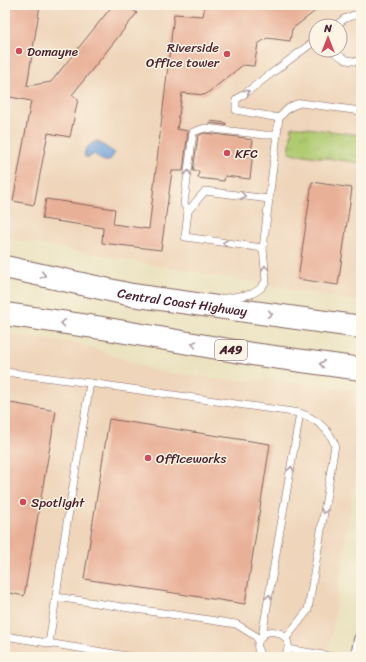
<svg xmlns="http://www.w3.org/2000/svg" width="366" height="662" font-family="Sriracha,sans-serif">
  <defs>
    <pattern id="grass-tufts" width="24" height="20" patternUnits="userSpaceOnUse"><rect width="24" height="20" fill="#afca70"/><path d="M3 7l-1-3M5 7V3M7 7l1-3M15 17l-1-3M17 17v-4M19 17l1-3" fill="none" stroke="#98ad61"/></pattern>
  </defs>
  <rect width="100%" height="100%" fill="#fcf5e5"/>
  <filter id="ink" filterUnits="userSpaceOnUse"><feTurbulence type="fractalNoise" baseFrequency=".025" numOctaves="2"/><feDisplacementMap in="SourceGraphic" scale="8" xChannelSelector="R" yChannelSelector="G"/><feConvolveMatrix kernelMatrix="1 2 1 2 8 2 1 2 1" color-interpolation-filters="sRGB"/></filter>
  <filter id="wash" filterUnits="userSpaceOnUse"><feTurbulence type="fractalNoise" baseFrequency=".012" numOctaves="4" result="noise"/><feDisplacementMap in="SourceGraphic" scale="16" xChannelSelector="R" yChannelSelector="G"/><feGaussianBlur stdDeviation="0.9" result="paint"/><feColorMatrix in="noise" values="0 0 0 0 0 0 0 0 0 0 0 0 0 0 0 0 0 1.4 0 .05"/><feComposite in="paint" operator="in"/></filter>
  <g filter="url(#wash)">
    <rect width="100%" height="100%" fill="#ebe2c0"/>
    <g fill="#efd6bb" fill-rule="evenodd">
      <path d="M5,5H361V302L5,238ZM316,26H340V50H316Z"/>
      <path d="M5,334L81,344L153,370L225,380H272L352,390L361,408L356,469L331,638L327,657H5Z"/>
    </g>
    <path fill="url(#grass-tufts)" stroke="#7c744e" d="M292,127H299L361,135V163L289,153Z"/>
    <path fill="#70a0da" stroke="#5d6082" d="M97,141L115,153L109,161C102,162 99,158 94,154L90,157H85C82,149 90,144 97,141Z"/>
    <g id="blocks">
      <g fill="#e9b098">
        <path d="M5,5H40L27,86L51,82L113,5H126L137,13L72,95L78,99L70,137L48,133L34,205L13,201L31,101L5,96Z"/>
        <path d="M205,5H323L292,29L290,41L267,38L258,44L254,66L243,65L205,95L182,93L179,115L177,117H179L177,129L188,131L183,171H172L161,250L102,243L103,228L42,219L46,199L115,209L113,224L149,229L174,14L203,16Z"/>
        <path d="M210,121L226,123V125L209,123Z"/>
        <path d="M204,133L245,138V139L253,140L251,151L253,152L250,179L225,176L224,181L198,178L199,171H193L198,136Z"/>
        <path d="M312,182L352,188L338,285L298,279Z"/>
        <path d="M5,402L56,411L24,596L5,592Z"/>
        <path d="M109,419L270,444L245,604L84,579Z"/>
      </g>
    </g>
  </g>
  <g filter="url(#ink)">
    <use href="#blocks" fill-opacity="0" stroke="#82635f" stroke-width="1"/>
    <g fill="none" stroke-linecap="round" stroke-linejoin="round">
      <defs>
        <g id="lane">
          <path d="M335,26L344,19L354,15L361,16"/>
          <path d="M331,50L346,60L361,62"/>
          <path d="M279,118L236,110V100L316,40"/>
          <path d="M188,211L184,204L193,132L205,128L265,135H277"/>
          <path d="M263,248L185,237L188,211L205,191L269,199"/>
          <path d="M220,299L252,294L261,288L266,281L263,248L279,118C286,110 290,105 301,103L361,111"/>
          <path d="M5,372L90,383L300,413"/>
          <path d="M56,597L236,624L254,635L259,640"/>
          <path d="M5,636L133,657"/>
          <path d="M262,636L300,413C316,419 329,429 335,445L308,610L286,638"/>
          <path d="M49,644L65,535L90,383"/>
          <path d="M288,649L335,657"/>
          <path d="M262,657C258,653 257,648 258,642C266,620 300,636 284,657"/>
        </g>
        <path id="street" d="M358,657L361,640"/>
        <g id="highway">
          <path id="s1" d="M5,267L132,295L361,327"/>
          <path d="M5,314L102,328L252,354L361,369"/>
        </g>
      </defs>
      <use href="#lane" stroke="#82635f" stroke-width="8"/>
      <use href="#street" stroke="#82635f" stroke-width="16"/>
      <use href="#highway" stroke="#82635f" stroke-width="24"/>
      <use href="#lane" stroke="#fff" stroke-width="7"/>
      <use href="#street" stroke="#fff" stroke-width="14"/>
      <use href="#highway" stroke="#fff" stroke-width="22"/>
    </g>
    <defs><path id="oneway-chevron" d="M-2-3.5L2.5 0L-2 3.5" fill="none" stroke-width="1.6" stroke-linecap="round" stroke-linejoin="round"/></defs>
    <g stroke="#ae9aa0">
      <use href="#oneway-chevron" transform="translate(247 92) rotate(-38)"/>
      <use href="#oneway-chevron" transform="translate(188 173) rotate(-83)"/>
      <use href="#oneway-chevron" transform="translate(243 196) rotate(7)"/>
      <use href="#oneway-chevron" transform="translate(225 243) rotate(-171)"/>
      <use href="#oneway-chevron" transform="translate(265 268) rotate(-94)"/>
      <use href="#oneway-chevron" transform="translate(43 275) rotate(12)"/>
      <use href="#oneway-chevron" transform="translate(270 314) rotate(8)"/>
      <use href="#oneway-chevron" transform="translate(63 323) rotate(-172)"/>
      <use href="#oneway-chevron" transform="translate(194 344) rotate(-170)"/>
      <use href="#oneway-chevron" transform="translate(322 364) rotate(-172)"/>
      <use href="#oneway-chevron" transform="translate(291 469) rotate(-80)"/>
      <use href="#oneway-chevron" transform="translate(324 511) rotate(99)"/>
      <use href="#oneway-chevron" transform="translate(269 597) rotate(-80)"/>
    </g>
  </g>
  <g fill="#d1495b" stroke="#fcf5e5" stroke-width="1.5">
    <circle cx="19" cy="51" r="4"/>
    <circle cx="227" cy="54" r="4"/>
    <circle cx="227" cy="153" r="4"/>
    <circle cx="148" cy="458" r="4"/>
    <circle cx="23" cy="502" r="4"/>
  </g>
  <g text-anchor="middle" stroke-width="3" stroke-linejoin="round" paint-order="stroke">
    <rect fill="#fcf5e5" stroke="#7f5f63" stroke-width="1" x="215" y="340" width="32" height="20" rx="3"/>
    <g font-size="12" font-weight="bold" fill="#4a1f2b">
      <text x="231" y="354">A49</text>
    </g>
    <g font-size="13" fill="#4a1f2b" stroke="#fcf5e5" text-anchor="start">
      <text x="219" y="52" text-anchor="end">Riverside<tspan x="219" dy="15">Office tower</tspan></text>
      <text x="27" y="56">Domayne</text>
      <text x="235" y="158">KFC</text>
      <text x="156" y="463">Officeworks</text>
      <text x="31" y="507">Spotlight</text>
    </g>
    <g font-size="13" fill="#4a1f2b" stroke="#fcf5e5">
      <text dy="5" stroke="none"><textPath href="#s1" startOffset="181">Central Coast Highway</textPath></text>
    </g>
  </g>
  <rect width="366" height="662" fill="none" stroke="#fcf5e5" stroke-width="20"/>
  <g transform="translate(328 38)"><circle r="19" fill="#fcf5e5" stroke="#b59f9b"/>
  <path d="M0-3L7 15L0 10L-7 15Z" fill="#d1495b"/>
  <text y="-6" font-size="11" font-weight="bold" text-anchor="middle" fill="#4a1f2b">N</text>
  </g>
</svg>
